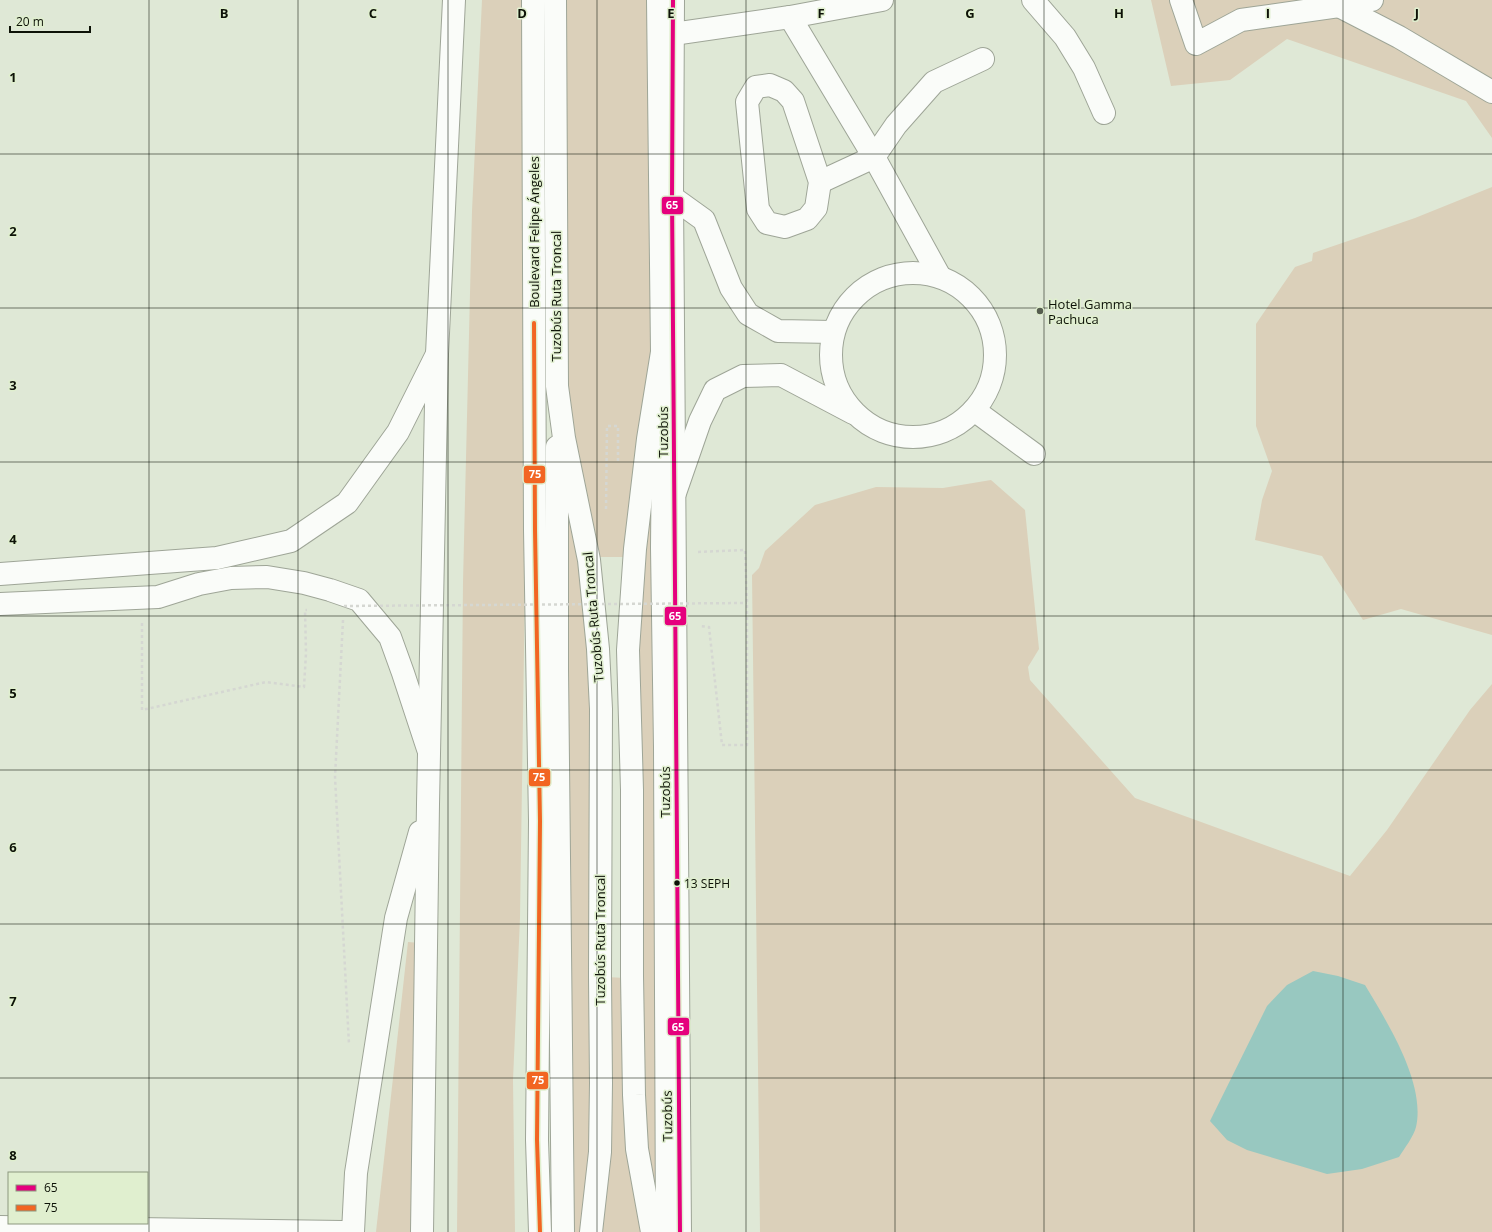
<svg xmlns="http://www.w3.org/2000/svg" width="1492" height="1232" font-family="'Open Sans',sans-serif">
  <rect width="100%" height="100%" fill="#dfe8d6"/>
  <g fill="#dbd0ba">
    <path d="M482,0H522L525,584L520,918L513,1080L515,1232H457L463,582L472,211Z"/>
    <path d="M562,0H652L654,331L625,557H599L568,405Z"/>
    <path d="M1151,0H1492V138L1466,101L1287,39L1230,80L1171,86Z"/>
    <path d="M1492,187V635L1401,609L1363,620L1322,556L1255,540L1262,500L1272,471L1256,426V324L1295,267L1312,261L1313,253L1415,218Z"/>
    <path d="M566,477L589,633L593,798V1090L584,1232H570Z"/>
    <path d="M991,480L1025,510L1039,649L1028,667L1030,680L1135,798L1350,876L1387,830L1470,710L1492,684V1232H760L752,575L759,568L765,551L815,505L876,487L943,488Z"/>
    <path d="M654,504L661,1228L643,1142L637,657L648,505Z"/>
    <path d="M408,942L420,943L415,1232H376Z"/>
    <path d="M607,977L625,978L646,1232H598Z"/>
  </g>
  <path fill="#98c8c0" d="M1313,971L1338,976L1365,985C1387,1022 1426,1083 1416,1127C1414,1136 1404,1149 1399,1157L1362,1169L1327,1174L1247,1150L1227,1140L1210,1121L1267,1006L1287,985Z"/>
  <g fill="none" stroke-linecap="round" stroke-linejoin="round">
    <defs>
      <g id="minor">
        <path d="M555,0L557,386L564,438L589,560L598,649L601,709L600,977L601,1083L600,1152L591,1232"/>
        <path d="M1033,0L1065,37L1084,68L1104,113"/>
        <path d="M1181,0L1196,44L1241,20L1339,6"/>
        <path d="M1372,0L1339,6L1399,37L1492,92"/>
        <path d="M790,17L874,157L820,182"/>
        <path d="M673,34L790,17L882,0"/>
        <path d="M770,85L784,91L793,101L820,182L816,208L807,219L785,227L767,223L758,209L747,102L756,87Z"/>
        <path d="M672,197L704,220L731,288L748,314L778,331L833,332"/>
        <circle cx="913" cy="355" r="82"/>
        <path d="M940,277L874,157L896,125L934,82L983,59"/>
        <path d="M974,410L1034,454"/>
        <path d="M663,435L662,548L665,747L667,1232"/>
        <path d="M557,447V670L563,1232"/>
        <path d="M675,493L700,421L715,390L743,376L781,375L853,413"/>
        <path d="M0,574L217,558L291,541L347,503L398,432L437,354"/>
        <path d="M0,604L158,597L199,584L231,578L267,577L304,583L330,590L359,600L390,637L403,673L428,749"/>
        <path d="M0,1227L342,1232"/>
        <path d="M652,1232L637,1149L634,1095L632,976V790L628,650L635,549L648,439L662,352L658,0"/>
      </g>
      <g id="major">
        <path d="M353,1232L356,1173L396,918L420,832"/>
        <path d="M422,1232L428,804L437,354L454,0"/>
      </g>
      <g id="highway">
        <path d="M533,0L535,530L540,821L537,1140L540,1232"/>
        <path d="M673,0L672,197L680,1232"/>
      </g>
    </defs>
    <use href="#minor" stroke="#9ea597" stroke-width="24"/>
    <use href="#major" stroke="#9ea597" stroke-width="24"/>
    <use href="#highway" stroke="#9ea597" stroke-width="24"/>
    <g stroke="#d5d7d2" stroke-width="2.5" stroke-dasharray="3 3" stroke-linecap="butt">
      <path d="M606,509L607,426H618V463"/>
      <path d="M698,552L745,550L747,603V745H722L709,627L699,626"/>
      <path d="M343,620L335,777L349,1045"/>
      <path d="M142,623V710L266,682L304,687L306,653L305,610H307"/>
    </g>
    <use href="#minor" stroke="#fafcf9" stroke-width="22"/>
    <use href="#major" stroke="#fafcf9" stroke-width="22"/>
    <use href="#highway" stroke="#fafcf9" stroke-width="22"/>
    <path stroke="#d5d7d2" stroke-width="2.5" stroke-dasharray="3 3" stroke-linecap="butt" d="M344,606L747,603"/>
    <defs>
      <path id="bus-1" d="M673,0L672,197L680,1232"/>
      <path id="bus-2" d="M534,323L535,530L540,821L537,1140L540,1232"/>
    </defs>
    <use href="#bus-1" stroke="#e0efcf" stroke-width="7"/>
    <use href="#bus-2" stroke="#e0efcf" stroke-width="7"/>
    <use href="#bus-1" stroke="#e5007d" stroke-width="4"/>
    <use href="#bus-2" stroke="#f26522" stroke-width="4"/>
  </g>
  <path fill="none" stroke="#0d1207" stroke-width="1" stroke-opacity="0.55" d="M149,0V1232M298,0V1232M448,0V1232M597,0V1232M746,0V1232M895,0V1232M1044,0V1232M1194,0V1232M1343,0V1232M0,154H1492M0,308H1492M0,462H1492M0,616H1492M0,770H1492M0,924H1492M0,1078H1492"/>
  <circle fill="#565d4f" stroke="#e0efcf" stroke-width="1.5" cx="1040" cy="311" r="4"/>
  <circle fill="#0d1207" stroke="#e0efcf" stroke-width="1.5" cx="677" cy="883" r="3.5"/>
  <g text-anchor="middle" stroke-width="3" stroke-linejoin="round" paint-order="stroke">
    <g font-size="12" fill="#0d1207" stroke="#e0efcf" text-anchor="start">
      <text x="684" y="888">13 SEPH</text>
    </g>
    <g font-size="13" fill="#0d1207" stroke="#e0efcf">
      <text transform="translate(534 232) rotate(-90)" y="5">Boulevard Felipe Ángeles</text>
      <text transform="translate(556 296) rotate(-90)" y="5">Tuzobús Ruta Troncal</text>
      <text transform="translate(663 432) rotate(-90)" y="5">Tuzobús</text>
      <text transform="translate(593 617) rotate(-95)" y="5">Tuzobús Ruta Troncal</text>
      <text transform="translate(665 792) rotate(-90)" y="5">Tuzobús</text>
      <text transform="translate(600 940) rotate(-90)" y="5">Tuzobús Ruta Troncal</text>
      <text transform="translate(667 1116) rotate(-91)" y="5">Tuzobús</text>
    </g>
    <g font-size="13" fill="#0d1207" stroke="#e0efcf" text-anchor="start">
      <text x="1048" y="309">Hotel Gamma<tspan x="1048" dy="15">Pachuca</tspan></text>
    </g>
  </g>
  <g font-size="13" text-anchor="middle" font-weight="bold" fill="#0d1207" stroke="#e0efcf" stroke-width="3" stroke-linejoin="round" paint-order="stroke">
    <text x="224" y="18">B</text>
    <text x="373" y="18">C</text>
    <text x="522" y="18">D</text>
    <text x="671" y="18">E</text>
    <text x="821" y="18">F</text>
    <text x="970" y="18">G</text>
    <text x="1119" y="18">H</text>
    <text x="1268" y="18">I</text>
    <text x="1417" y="18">J</text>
    <text x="13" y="82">1</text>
    <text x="13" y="236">2</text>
    <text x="13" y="390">3</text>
    <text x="13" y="544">4</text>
    <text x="13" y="698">5</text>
    <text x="13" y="852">6</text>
    <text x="13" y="1006">7</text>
    <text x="13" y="1160">8</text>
  </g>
  <g stroke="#e0efcf" stroke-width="1.5">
    <rect x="661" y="196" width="23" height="19" rx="4" fill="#e5007d"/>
    <rect x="523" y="465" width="23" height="19" rx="4" fill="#f26522"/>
    <rect x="664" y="606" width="23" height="20" rx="4" fill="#e5007d"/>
    <rect x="528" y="768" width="23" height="19" rx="4" fill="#f26522"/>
    <rect x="667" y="1017" width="23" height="19" rx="4" fill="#e5007d"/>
    <rect x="526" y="1071" width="23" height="19" rx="4" fill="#f26522"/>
  </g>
  <g font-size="11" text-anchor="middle" font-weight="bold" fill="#fff">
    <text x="672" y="209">65</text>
    <text x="535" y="478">75</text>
    <text x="675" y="620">65</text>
    <text x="539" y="781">75</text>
    <text x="678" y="1031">65</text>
    <text x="538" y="1084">75</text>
  </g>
  <rect x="8" y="1172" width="140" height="52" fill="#e0efcf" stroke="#8c977f"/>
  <rect x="16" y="1185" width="20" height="6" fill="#e5007d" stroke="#8c977f"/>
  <text x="44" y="1192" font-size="12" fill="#0d1207">65</text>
  <rect x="16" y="1205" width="20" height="6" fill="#f26522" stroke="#8c977f"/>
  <text x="44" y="1212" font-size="12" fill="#0d1207">75</text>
  <path d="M10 26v6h80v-6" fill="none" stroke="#0d1207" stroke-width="2"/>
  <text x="16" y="26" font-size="12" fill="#0d1207" stroke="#e0efcf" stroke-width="3" paint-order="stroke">20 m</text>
</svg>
